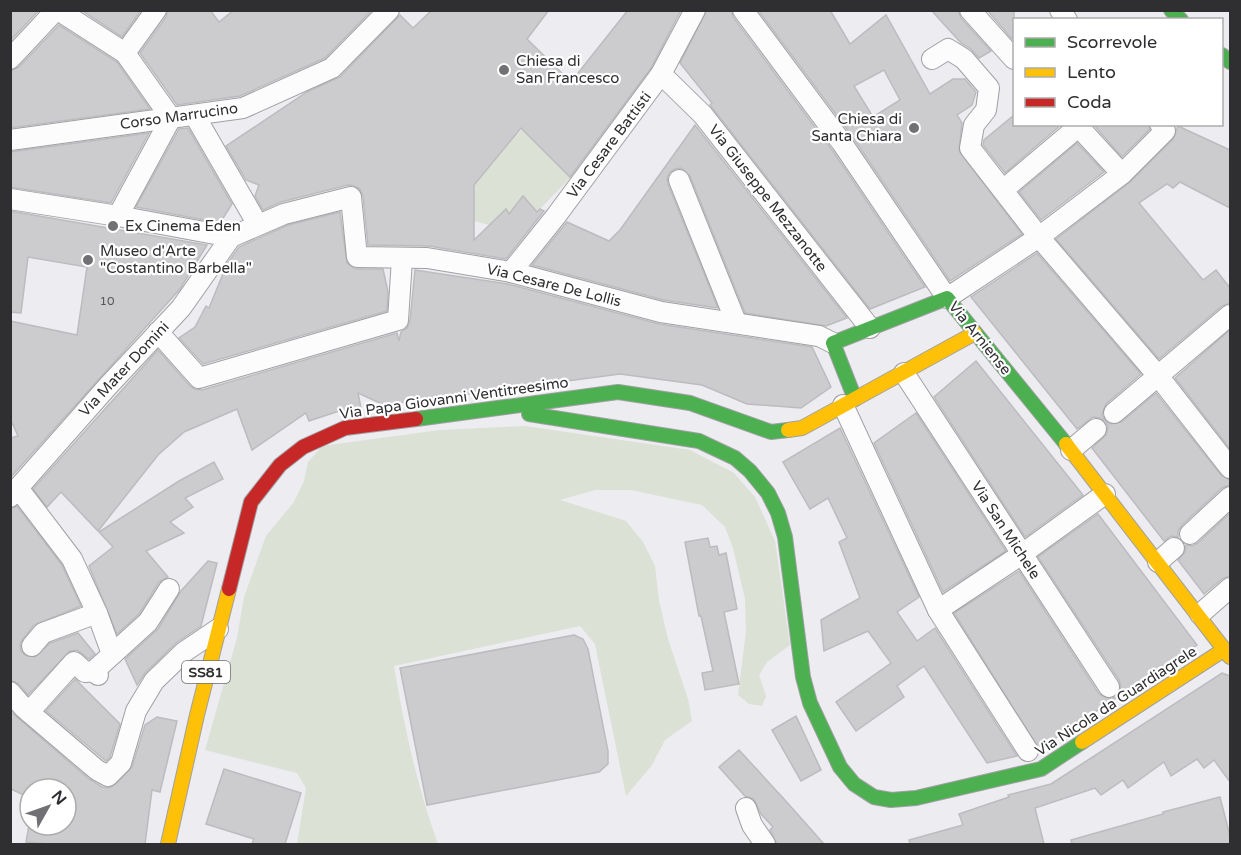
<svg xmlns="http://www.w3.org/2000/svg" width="1241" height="855" font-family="'Varela Round',sans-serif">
  <rect width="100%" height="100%" fill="#ececf1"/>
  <g fill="#dbe1d4">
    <path d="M523,129L571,177L537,212L509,214L506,209L489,225L474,221V185L515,136Z"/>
    <path d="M525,426L690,450L734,473L755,497L775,541L790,645L767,662L759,675L766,696L762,706L749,704L738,695L746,632L745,599L733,548L725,527L702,505L631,490H595L560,500L626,521L643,542L655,566L659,601L668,639L688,699L692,721L665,740L652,765L626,796L595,644L580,626L394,666C404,726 417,787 438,844H297L306,788L297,773L205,750L237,638L244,597L266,536L294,502L304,481L308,462L322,446L440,430Z"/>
  </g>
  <g fill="#cccccf" stroke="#bcbcbf" stroke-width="1.5" fill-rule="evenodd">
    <path d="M10,10H39L10,41Z"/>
    <path d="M81,10H141L122,37Z"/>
    <path d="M168,10H210L219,22L234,10H372L325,58L240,96L177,105L140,53L166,17Z"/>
    <path d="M432,10H549L527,39L571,82L628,10H681L651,68L570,177L521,128L474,185V240L506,209L509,214L523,196L537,212L540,209L544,211L506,259L429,246L368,245L363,196L360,189L354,186L348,185L281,202L263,210L255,196L259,185L246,180L226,146L307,92L340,77L400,15L413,28Z"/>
    <path d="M707,10H731L733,17L832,150L925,287L870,309L710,105L712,103L680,63Z"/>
    <path d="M758,10H830L850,44L886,15L930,94L953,79H965L976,92L972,105L957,115L962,123L959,151L1022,234L950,281L852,136ZM884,70L900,100L873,117L854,86Z"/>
    <path d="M931,10H958L961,18L991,51L979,58L971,49L961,43Z"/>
    <path d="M987,10H1014V37L1012,39Z"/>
    <path d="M59,25L117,62L150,109L10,128V71L19,67Z"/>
    <path d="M1014,115V124H1062L1005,173L983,145L984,140Z"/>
    <path d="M1093,124H1148L1150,129L1122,157Z"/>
    <path d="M695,125L847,318L826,326L745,313L690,176L681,168L675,169L670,172L667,178L668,184L718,308L663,300L532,265L567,222L609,241L620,230Z"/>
    <path d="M1178,126L1230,150V208L1180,182L1173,188L1167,184L1139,203L1203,280L1216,270L1230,288V303L1222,306L1159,359L1056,239L1130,182L1173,139Z"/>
    <path d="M188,128L232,204L220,223L136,207L179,129Z"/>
    <path d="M149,133L111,203L10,187V152Z"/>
    <path d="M1077,143L1104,172L1041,220L1019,192Z"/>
    <path d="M10,211L207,245L180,289L10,478V438L18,436L10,418V321L77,335L87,267L28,257L21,313L10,312Z"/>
    <path d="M340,212L347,263L356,269H383L388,292L387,311L203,364L179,338L195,327L206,306L209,308L227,264L239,247L288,225Z"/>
    <path d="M1037,253L1141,374L1106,404L1102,415L1105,420L1111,424L1121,422L1156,393L1221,475L1230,480V485L1222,488L1182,525L1178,531V537L1171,536L1164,541L1092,448L1107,434L1108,426L1105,421L1100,418L1093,417L1077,429L971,297Z"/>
    <path d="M415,270L508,284L659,324L812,347L831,387L801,408L747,404L702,385L620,374L384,405L358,393L361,408L339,411L309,421L306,413L252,450L237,409L184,432L158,455L98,531L61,492L47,507L33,489L158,350L190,386L195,389L202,390L397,333L399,341L401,332L407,328L410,321Z"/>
    <path d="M1230,330V449L1175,378Z"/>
    <path d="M976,361L1083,495L1025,537L934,397Z"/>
    <path d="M916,413L1006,551L943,592L874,443Z"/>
    <path d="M840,428L919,597L897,612L917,641L935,628L1017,756L987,763L924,666L897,686L904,697L856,731L836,702L891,663L868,631L824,651L821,620L860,598L839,542L847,538L828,498L810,509L783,462Z"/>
    <path d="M214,462L223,479L185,498L193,507L170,522L184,533L146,551L168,577L159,582L139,614L117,634L89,566L113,547L99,532L179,481Z"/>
    <path d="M17,506L62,565L81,606L34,625L23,639L20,644L21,651L25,655L35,657L50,643L78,633L95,654L89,659L77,650L70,651L28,695L19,684L10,680V509Z"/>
    <path d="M1230,513V576L1222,579L1204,594L1178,560L1185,552L1186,545L1192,546L1198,543Z"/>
    <path d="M1098,514L1197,645L1039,749L954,613L1019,571L1099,694L1109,699L1116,697L1121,687L1119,680L1038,557Z"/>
    <path d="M708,538L710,547L717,546L719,555L726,553L737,609L724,612L739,684L705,690L702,673L713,671L701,616H699L685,542Z"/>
    <path d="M208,561L217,563L201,626L176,643L145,673L137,685L125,659L158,629L181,591Z"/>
    <path d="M574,635L583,639L588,649L608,751V764L599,772L427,805L400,668Z"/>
    <path d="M1222,673L1230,676V782L1214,760L1204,768L1197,759L1171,776L1164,762L1128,788L1123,780L1101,795L1095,788L1035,808L1044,844H910L909,840L963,825L959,814L1009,797L1008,795L1051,784Z"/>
    <path d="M75,679L120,724L110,757L106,761L46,711Z"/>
    <path d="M10,711L89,779L102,787L109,788L116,784L132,767L145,725L157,717L177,721L160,792L152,790L145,844H48L26,842L29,825H66V789H30V798L11,789Z"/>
    <path d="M796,716L821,770L801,781L772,730Z"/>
    <path d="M739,750L784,799L824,844H777L770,830L773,827L761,814L754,799L745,796L719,767Z"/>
    <path d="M224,769L301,793L285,844H252L254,839L206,824Z"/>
    <path d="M1220,797L1230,836V844H1072L1071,840L1163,814V812Z"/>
  </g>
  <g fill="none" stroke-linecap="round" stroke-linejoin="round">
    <defs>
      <g id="street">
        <path d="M58,10L125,53L156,10"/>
        <path d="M743,10L842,143L947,298L1039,237L1122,174L1165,131L1160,124"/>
        <path d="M970,10L1014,59"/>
        <path d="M1060,10L1067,20"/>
        <path d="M125,53L171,118"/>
        <path d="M10,59L56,10"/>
        <path d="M932,59L948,49L964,59L989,88L986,110L974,125L970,148L1039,237L1159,377L1230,468"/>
        <path d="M661,74L703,115L870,328"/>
        <path d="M195,116L258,225"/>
        <path d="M1076,124L1122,174"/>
        <path d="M10,140L243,108L332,68L389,10"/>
        <path d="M679,180L736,322"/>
        <path d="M1003,190L1078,127"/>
        <path d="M10,199L118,216L231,237L284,214L351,197L357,257L427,258L511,272L661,312L819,336L833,343"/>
        <path d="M118,216L171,118"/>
        <path d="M511,272L556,216L661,74L695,10"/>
        <path d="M158,332L199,378L398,320L402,259"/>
        <path d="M904,373L1109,687"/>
        <path d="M843,405L938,610L1028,751"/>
        <path d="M1114,413L1230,315"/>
        <path d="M1071,450L1096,429"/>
        <path d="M18,488L72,559L97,613L112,654"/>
        <path d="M10,497L108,386L181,308L231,237"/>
        <path d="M1190,534L1230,497"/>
        <path d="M1158,562L1174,548"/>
        <path d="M938,610L1022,554L1105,494"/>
        <path d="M1200,614L1230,588"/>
        <path d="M32,646L43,633L97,613"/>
        <path d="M94,671L148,622L169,589"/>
        <path d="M10,692L24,708L97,770L108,776L121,763L136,711L154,681L184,652L218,629"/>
        <path d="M29,712L74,662L85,672L94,671L98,675"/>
        <path d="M746,808L752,825L765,844"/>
      </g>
      <g id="fast">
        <path d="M1171,10L1181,20"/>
        <path d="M1222,55L1230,62"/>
        <path d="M855,399L833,343L947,298L1066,444"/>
        <path d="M529,414L699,441L735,458L750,471L768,493L778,513L785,537L803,677L810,703L840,767L854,784L874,797L891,800L916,798L1041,769L1082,742"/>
        <path d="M416,419L618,392L690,403L771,432L788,430"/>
      </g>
      <g id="slow">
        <path d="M788,430L802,428L975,333"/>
        <path d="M1066,444L1230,657"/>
        <path d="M1082,742L1225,649"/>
        <path d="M168,844L197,715L229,589"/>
      </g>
      <path id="jam" d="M229,589L251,502L280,465L303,447L345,428L416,419"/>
    </defs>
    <use href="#street" stroke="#a0a0a4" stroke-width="22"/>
    <use href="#fast" stroke="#a0a0a4" stroke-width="16"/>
    <use href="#slow" stroke="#a0a0a4" stroke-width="16"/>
    <use href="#jam" stroke="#a0a0a4" stroke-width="16"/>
    <use href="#street" stroke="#fcfcfd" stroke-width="20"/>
    <use href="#fast" stroke="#4caf50" stroke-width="14"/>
    <use href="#slow" stroke="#ffc107" stroke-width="14"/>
    <use href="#jam" stroke="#c62828" stroke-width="14"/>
  </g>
  <g fill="#717175" stroke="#fff" stroke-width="2">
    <circle cx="504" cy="70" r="6"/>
    <circle cx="914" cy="128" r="6"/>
    <circle cx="113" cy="226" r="6"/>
    <circle cx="88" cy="260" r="6"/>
  </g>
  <g text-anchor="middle" stroke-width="4.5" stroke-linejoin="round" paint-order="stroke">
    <g font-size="12" fill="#565659">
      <text x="107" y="305">10</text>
    </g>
    <rect fill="#fff" stroke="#6d6d70" stroke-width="1.5" x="182" y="661" width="48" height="22" rx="4.5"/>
    <g font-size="14" font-weight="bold" fill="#2f2f32">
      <text x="206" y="677">SS81</text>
    </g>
    <g font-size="15" fill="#2f2f32" stroke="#fff" text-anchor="start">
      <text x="516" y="66">Chiesa di<tspan x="516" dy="17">San Francesco</tspan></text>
      <text x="902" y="124" text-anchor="end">Chiesa di<tspan x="902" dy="17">Santa Chiara</tspan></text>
      <text x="125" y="231">Ex Cinema Eden</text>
      <text x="100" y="256">Museo d'Arte<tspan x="100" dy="17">"Costantino Barbella"</tspan></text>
    </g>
    <g font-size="15" fill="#2f2f32" stroke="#fff">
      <text transform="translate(179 116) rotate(-8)" y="5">Corso Marrucino</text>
      <text transform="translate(609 145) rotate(-53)" y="5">Via Cesare Battisti</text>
      <text transform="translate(768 198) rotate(52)" y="5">Via Giuseppe Mezzanotte</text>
      <text transform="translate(554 285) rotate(14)" y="5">Via Cesare De Lollis</text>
      <text transform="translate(980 338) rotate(51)" y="5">Via Arniense</text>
      <text transform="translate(124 369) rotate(-47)" y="5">Via Mater Domini</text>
      <text transform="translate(454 398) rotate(-8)" y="5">Via Papa Giovanni Ventitreesimo</text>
      <text transform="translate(1006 530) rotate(57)" y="5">Via San Michele</text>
      <text transform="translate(1116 701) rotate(-33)" y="5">Via Nicola da Guardiagrele</text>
    </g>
  </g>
  <rect width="1241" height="855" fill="none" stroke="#2f2f32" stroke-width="24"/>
  <rect x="1013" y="18" width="210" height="108" fill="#ffffff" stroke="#acacad" stroke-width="1.5"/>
  <rect x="1025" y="38" width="30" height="9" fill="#4caf50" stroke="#acacad" stroke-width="1.5"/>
  <text x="1067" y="48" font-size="18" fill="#2f2f32">Scorrevole</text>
  <rect x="1025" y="68" width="30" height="9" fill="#ffc107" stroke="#acacad" stroke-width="1.5"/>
  <text x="1067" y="78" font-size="18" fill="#2f2f32">Lento</text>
  <rect x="1025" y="98" width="30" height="9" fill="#c62828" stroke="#acacad" stroke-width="1.5"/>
  <text x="1067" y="108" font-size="18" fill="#2f2f32">Coda</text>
  <g transform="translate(48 807) rotate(50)"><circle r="28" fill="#ffffff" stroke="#acacad" stroke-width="1.5"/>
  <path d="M0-4.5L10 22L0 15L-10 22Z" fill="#717175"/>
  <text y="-9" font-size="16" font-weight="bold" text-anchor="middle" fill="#2f2f32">N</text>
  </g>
</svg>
